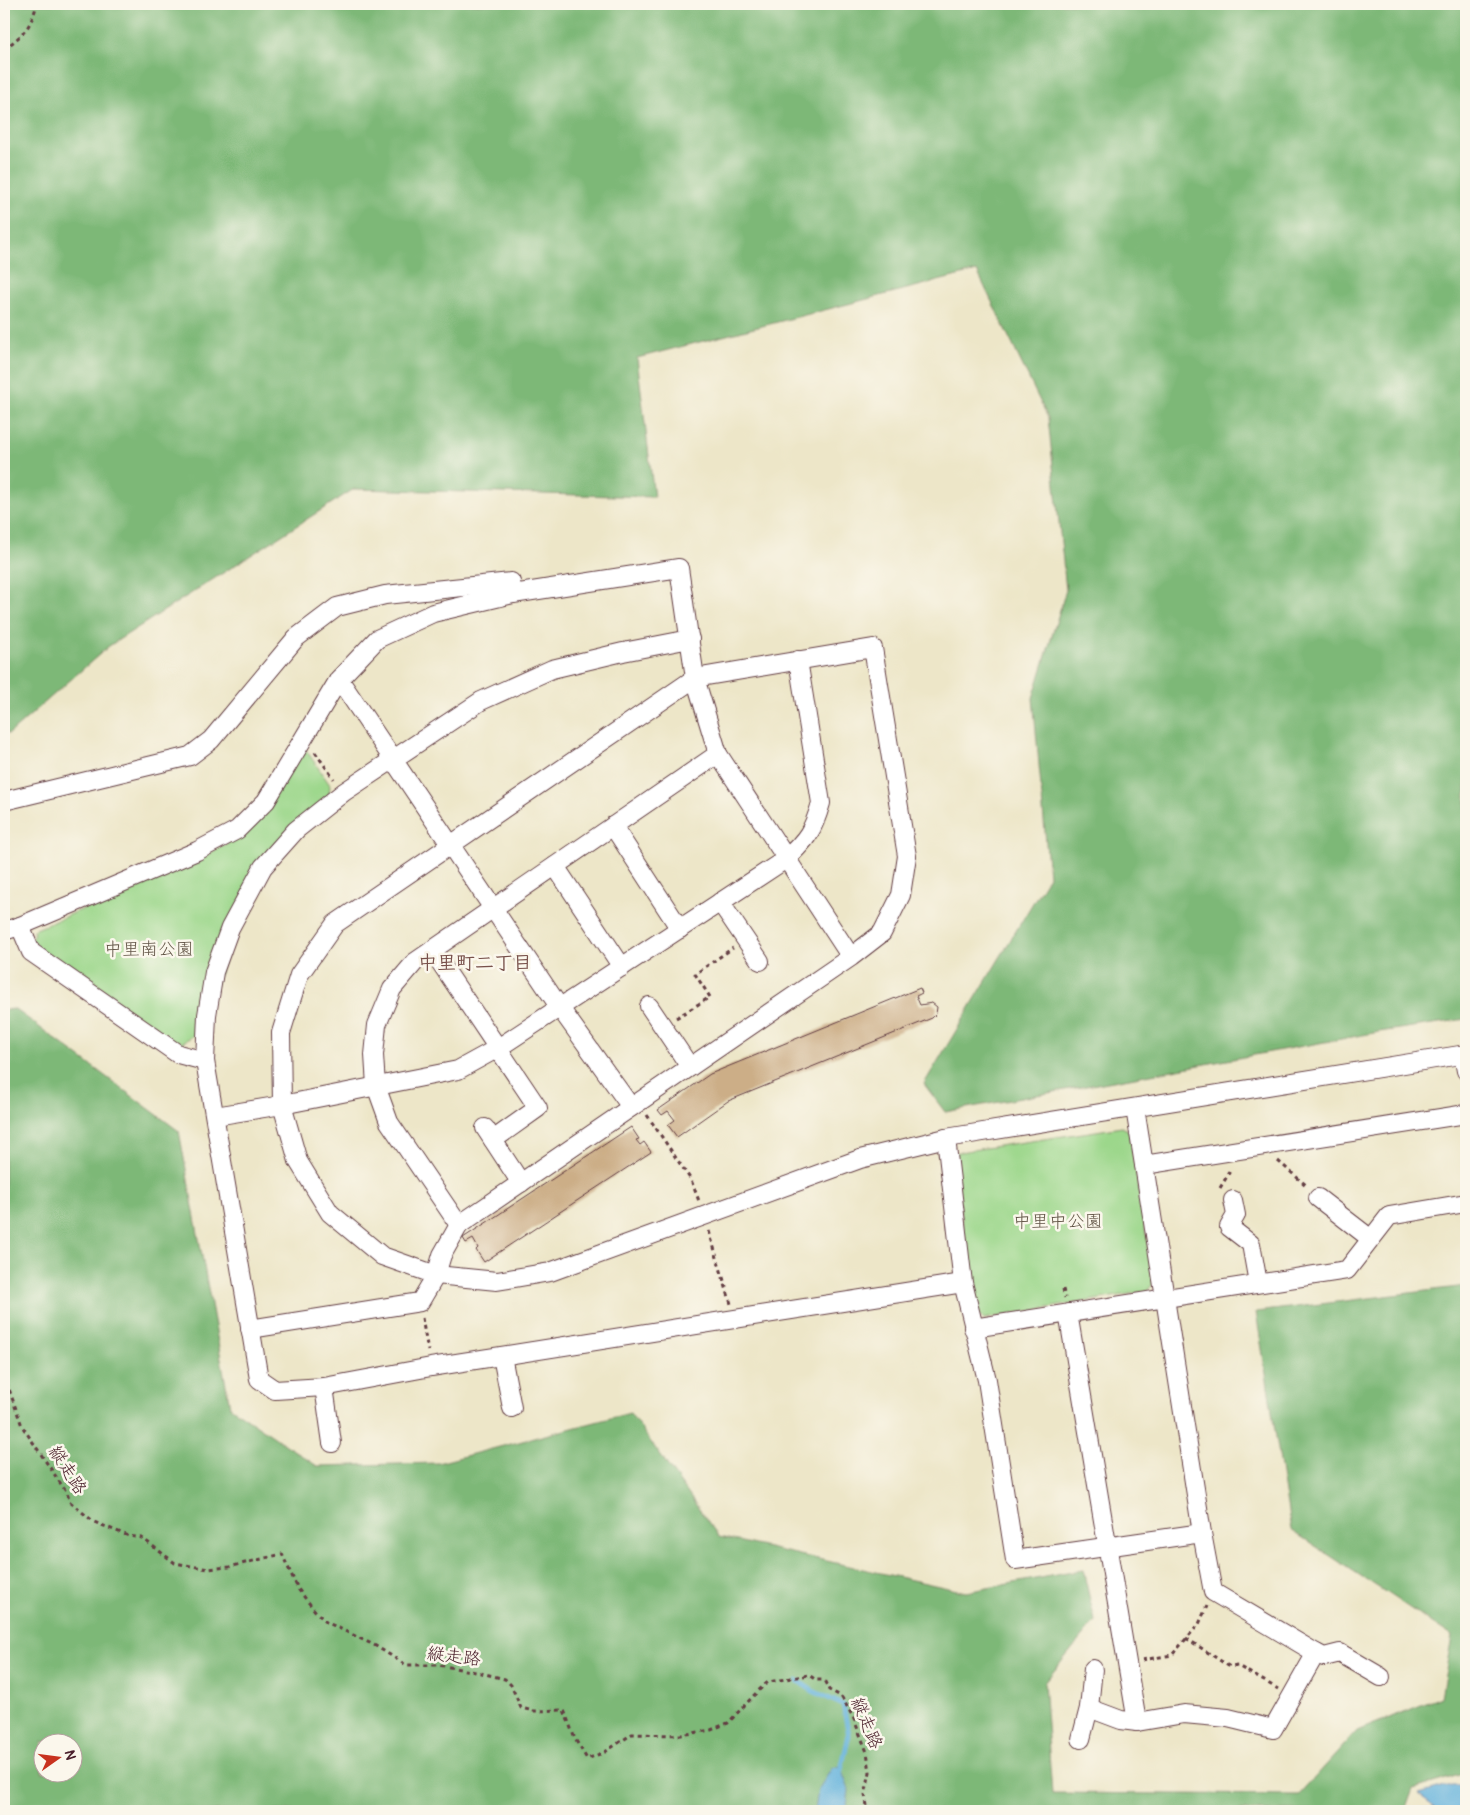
<svg xmlns="http://www.w3.org/2000/svg" width="1470" height="1815" font-family="Pangolin,'Klee One',sans-serif">
  <rect width="100%" height="100%" fill="#fbf7ec"/>
  <filter id="ink" filterUnits="userSpaceOnUse"><feTurbulence type="fractalNoise" baseFrequency=".02" numOctaves="2"/><feDisplacementMap in="SourceGraphic" scale="10" xChannelSelector="R" yChannelSelector="G"/><feConvolveMatrix kernelMatrix="1 2 1 2 8 2 1 2 1" color-interpolation-filters="sRGB"/></filter>
  <filter id="wash" filterUnits="userSpaceOnUse"><feTurbulence type="fractalNoise" baseFrequency=".0096" numOctaves="4" result="noise"/><feDisplacementMap in="SourceGraphic" scale="20" xChannelSelector="R" yChannelSelector="G"/><feGaussianBlur stdDeviation="1.12" result="paint"/><feColorMatrix in="noise" values="0 0 0 0 0 0 0 0 0 0 0 0 0 0 0 0 0 1.4 0 .05"/><feComposite in="paint" operator="in"/></filter>
  <g filter="url(#wash)">
    <rect width="100%" height="100%" fill="#ede6c8"/>
    <g fill="#9cd78b" stroke="#737b5b">
      <path d="M306,750L330,785L329,795L256,864L201,1031L178,1045L39,949L32,941L34,930L198,860L240,836Z"/>
      <path d="M1122,1127L1129,1131L1154,1283L1147,1291L984,1319L975,1313L953,1153Z"/>
    </g>
    <g fill="#7db877" stroke="#646c51" fill-rule="evenodd">
      <path d="M4,4H1466V1019L1379,1032L945,1112L924,1084L1049,876L1033,698L1066,590L1048,418L977,271L637,358L654,497L354,489L109,646L9,734L4,731Z"/>
      <path d="M15,1009L179,1131L230,1407L317,1466L438,1463L630,1413L719,1537L966,1592L1083,1570L1095,1621L1044,1683L1052,1793L1299,1795L1357,1731L1441,1697L1452,1636L1291,1530L1256,1312L1466,1286V1773L1413,1789L1405,1811H4V1010ZM42,1742H72V1772H42Z"/>
    </g>
    <g fill="#61b1dc" stroke="#566884">
      <path d="M840,1766L849,1790L846,1811H815L818,1790L832,1768Z"/>
      <path d="M1452,1785H1466V1811H1441L1418,1794Z"/>
    </g>
    <g fill="none" stroke-linecap="round" stroke-linejoin="round">
      <path stroke="#61b1dc" stroke-width="5" d="M798,1681L813,1691L843,1705L849,1735L840,1774"/>
    </g>
    <g id="blocks">
      <g fill="#ccae87">
        <path d="M920,988L922,993L916,996L920,1005L932,1003L937,1007L936,1014L932,1018L728,1101L677,1137L668,1125L675,1120L668,1111L662,1115L658,1110L710,1074Z"/>
        <path d="M631,1127L639,1139L636,1140L640,1145L644,1142L651,1152L484,1262L476,1250L478,1248L473,1239L466,1243L463,1238Z"/>
      </g>
    </g>
  </g>
  <g filter="url(#ink)">
    <use href="#blocks" fill-opacity="0" stroke="#623d43" stroke-width="1"/>
    <g fill="none" stroke-linecap="round" stroke-linejoin="round">
      <defs>
        <g id="minor">
          <path d="M690,639L623,652L552,669L481,701L344,792L296,830L263,867L230,928L214,972L207,1015L205,1061L259,1379L275,1390L324,1387L431,1367L963,1283"/>
          <path d="M339,679L560,1008L631,1107"/>
          <path d="M4,801L190,756L211,740L296,638L337,607L385,595L511,582L513,594"/>
          <path d="M613,826L680,929"/>
          <path d="M555,866L622,967"/>
          <path d="M720,902L760,961"/>
          <path d="M20,926L31,952L178,1054L205,1061"/>
          <path d="M4,931L20,926L197,851L237,830L266,801L339,679L377,639L433,613L513,594L679,568L695,678L335,924L299,975L281,1033L282,1105L298,1161L330,1213L382,1256L436,1275L497,1281L550,1272L860,1159L946,1138L1466,1054"/>
          <path d="M432,950L538,1108L493,1140"/>
          <path d="M649,1006L690,1067"/>
          <path d="M1463,1055L1466,1071"/>
          <path d="M215,1116L282,1105L458,1070L498,1048L786,859C807,839 813,831 821,803L798,660"/>
          <path d="M485,1128L521,1183"/>
          <path d="M946,1138L963,1283L987,1380L1015,1560L1202,1533"/>
          <path d="M1144,1165L1466,1114"/>
          <path d="M1318,1198L1371,1239"/>
          <path d="M1233,1200L1236,1215L1229,1227L1251,1244L1258,1283"/>
          <path d="M459,1225L389,1122L376,1086L374,1055L377,1025L392,989L415,962L718,754"/>
          <path d="M1068,1313L1137,1722L1184,1714L1228,1718L1273,1729L1316,1653L1213,1592L1202,1533L1135,1108"/>
          <path d="M973,1328L1347,1270L1389,1216L1466,1203"/>
          <path d="M250,1329L420,1302L436,1275L442,1255L459,1225L851,957L882,933L901,895L907,856L873,648L695,678L718,754L851,957"/>
          <path d="M502,1356L512,1408"/>
          <path d="M324,1387L332,1443"/>
          <path d="M1316,1653L1324,1657L1340,1653L1381,1677"/>
          <path d="M1089,1708L1121,1720L1137,1722"/>
          <path d="M1081,1739L1089,1708L1093,1669"/>
        </g>
      </defs>
      <use href="#minor" stroke="#623d43" stroke-width="20"/>
      <g stroke="#623d43" stroke-width="3" stroke-dasharray="4 4" stroke-linecap="butt">
        <path d="M4,49C24,34 30,29 37,4"/>
        <path d="M315,752L334,779"/>
        <path d="M676,1018L710,997L695,974L733,948"/>
        <path d="M647,1115L691,1180L699,1201"/>
        <path d="M1278,1161L1307,1186"/>
        <path d="M1220,1188L1229,1173L1224,1169"/>
        <path d="M709,1231L731,1304"/>
        <path d="M1063,1289L1065,1298"/>
        <path d="M422,1318L428,1351"/>
        <path d="M4,1375L22,1426L67,1493L70,1502L94,1522L129,1536L142,1538L175,1563L208,1569L229,1567L282,1554L298,1589L316,1612L326,1622L374,1645L406,1665H439L481,1673L505,1679L511,1685L521,1708L534,1711L564,1710L575,1739L587,1759L605,1752L632,1734L681,1735L711,1730L728,1723L758,1691L768,1682L809,1675L816,1680H824L829,1690L841,1696L853,1717L867,1752L870,1772L865,1795L868,1811"/>
        <path d="M1186,1638L1230,1667L1238,1666L1278,1689"/>
        <path d="M1142,1660L1172,1655L1199,1624L1207,1606"/>
      </g>
      <use href="#minor" stroke="#fff" stroke-width="18"/>
    </g>
  </g>
  <g text-anchor="middle" stroke-width="5" stroke-linejoin="round" paint-order="stroke">
    <g font-size="18" fill="#635648" stroke="#fbf7ec">
      <text x="149" y="955">中里南公園</text>
      <text x="1058" y="1227">中里中公園</text>
    </g>
    <g font-size="18" fill="#4a1f2b" stroke="#fbf7ec">
      <text transform="translate(68 1470) rotate(57)" y="6">縦走路</text>
      <text transform="translate(454 1656) rotate(7)" y="6">縦走路</text>
      <text transform="translate(867 1723) rotate(67)" y="6">縦走路</text>
    </g>
    <g font-size="19" font-weight="bold" fill="#78514b" stroke="#fbf7ec">
      <text x="475" y="969">中里町二丁目</text>
    </g>
  </g>
  <rect width="1470" height="1815" fill="none" stroke="#fbf7ec" stroke-width="20"/>
  <g transform="translate(58 1758) rotate(76)"><circle r="24" fill="#fbf7ec" stroke="#b4a19f"/>
  <path d="M0-4L9 19L0 12L-9 19Z" fill="#c8321e"/>
  <text y="-8" font-size="14" font-weight="bold" text-anchor="middle" fill="#4a1f2b">N</text>
  </g>
</svg>
